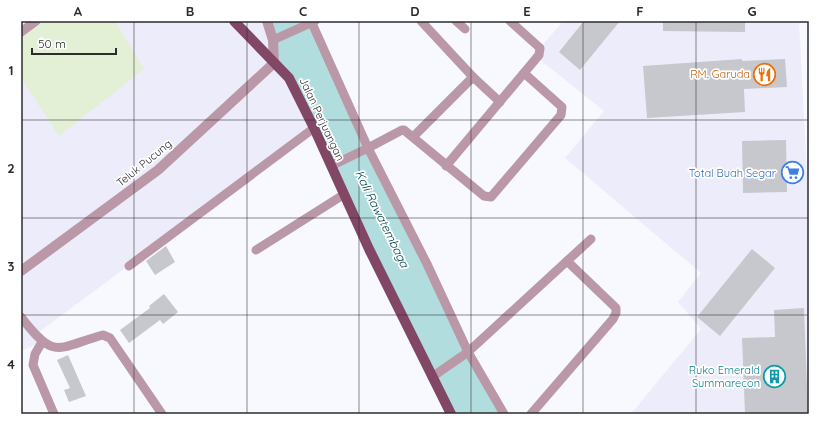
<svg xmlns="http://www.w3.org/2000/svg" width="830" height="435" font-family="Quicksand,sans-serif">
  <rect width="100%" height="100%" fill="#f8f8ff"/>
  <g fill="#edecfa">
    <path d="M36,21H267L314,128L35,335L42,342L21,351V32Z"/>
    <path d="M563,21H799L809,214V414H631L701,329L678,302L701,273L565,158L604,111L534,55Z"/>
  </g>
  <path fill="#e4f0d5" d="M36,21H115L144,69L59,136L21,78V32Z"/>
  <path fill="#b2ddde" d="M267,21H311L368,148L504,414H451L314,128L274,63Z"/>
  <g fill="#c7c7ce">
    <path d="M584,21H620L580,70L559,52Z"/>
    <path d="M663,21H745V32L663,31Z"/>
    <path d="M742,59V61L785,59L787,87L744,89L745,112L647,118L643,66Z"/>
    <path d="M786,140L787,192L743,193L742,141Z"/>
    <path d="M166,246L175,262L155,275L146,261Z"/>
    <path d="M752,249L775,268L720,336L697,317Z"/>
    <path d="M164,294L178,312L163,324L160,320L129,343L120,330L150,308L149,306Z"/>
    <path d="M804,308L808,414H745L742,338L775,337L774,310Z"/>
    <path d="M68,355L86,396L69,402L64,390L70,388L57,360Z"/>
  </g>
  <g fill="none" stroke-linecap="round" stroke-linejoin="round">
    <g stroke="#bb98a8" stroke-width="9">
      <path d="M311,21L368,148L427,264L468,352L504,414"/>
      <path d="M421,21L473,77L500,102"/>
      <path d="M456,21L465,29"/>
      <path d="M21,32L36,21"/>
      <path d="M273,40L315,21"/>
      <path d="M413,137L473,77"/>
      <path d="M331,166L368,148L402,130H404L484,196L491,197L561,115L562,107L524,73"/>
      <path d="M446,166L539,55L540,48L510,21"/>
      <path d="M256,250L343,195"/>
      <path d="M129,266L314,128"/>
      <path d="M21,317C55,361 56,348 103,335L110,338L162,414"/>
      <path d="M42,342L35,354L33,365L54,414"/>
      <path d="M432,377L468,352L591,239"/>
      <path d="M531,414L613,319L616,313V308L567,261"/>
    </g>
    <path stroke="#bb98a8" stroke-width="10" d="M21,271L158,170L274,63L273,40L267,21"/>
    <path stroke="#824765" stroke-width="10" d="M234,21L289,78L314,128L369,249L451,414"/>
  </g>
  <path fill="none" stroke="#2c2b2e" stroke-width="1" stroke-opacity="0.55" d="M134,21V414M247,21V414M359,21V414M471,21V414M583,21V414M696,21V414M21,120H809M21,218H809M21,315H809"/>
  <defs>
    <symbol id="restaurant-ring" viewBox="-11 -11 22 22"><circle r="9.5" fill="#fff" stroke="#e8710a" stroke-width="1.5"/><path d="M-5-6h1v4h1v-4h1v4h1v-4h1v5L-1.5 .5V6h-2V.5L-5-1ZM5-6V6H3V1.5H1.5Q1.5-4 5-6Z" fill="#e8710a"/></symbol>
    <symbol id="supermarket-ring" viewBox="-11 -11 22 22"><circle r="9.5" fill="#fff" stroke="#3f7fe0" stroke-width="1.5"/><path d="M-6-5.5h2.5l.6 2H6L4.5 2H-2.5L-4.4-4H-6ZM-1.5 3.2a1.3 1.3 0 1 0 .1 0ZM3 3.2a1.3 1.3 0 1 0 .1 0Z" fill="#3f7fe0"/></symbol>
    <symbol id="building-ring" viewBox="-11 -11 22 22"><circle r="9.5" fill="#fff" stroke="#0f9aa8" stroke-width="1.5"/><path d="M-4-6H4V6H1V3H-1V6H-4ZM-2.5-4.3h1.7v1.8h-1.7ZM.8-4.3h1.7v1.8H.8ZM-2.5-1h1.7V.8h-1.7ZM.8-1h1.7V.8H.8Z" fill="#0f9aa8"/></symbol>
  </defs>
  <g fill-rule="evenodd">
    <use href="#restaurant-ring" x="752" y="62" width="25" height="25"/>
    <use href="#supermarket-ring" x="780" y="160" width="25" height="25"/>
    <use href="#building-ring" x="762" y="364" width="25" height="25"/>
  </g>
  <g text-anchor="middle" stroke-width="3.5" stroke-linejoin="round" paint-order="stroke">
    <g font-size="11" fill="#c56008" stroke="#fff" text-anchor="end">
      <text x="750" y="78">RM. Garuda</text>
    </g>
    <g font-size="11" fill="#2c2b2e" stroke="#fff">
      <text transform="translate(322 119) rotate(65)" y="4">Jalan Perjuangan</text>
      <text transform="translate(144 163) rotate(-39)" y="4">Teluk Pucung</text>
    </g>
    <g font-size="11" fill="#366cbe" stroke="#fff" text-anchor="end">
      <text x="776" y="177">Total Buah Segar</text>
    </g>
    <g font-size="11" fill="#0d838f" stroke="#fff" text-anchor="end">
      <text x="760" y="374">Ruko Emerald<tspan x="760" dy="13">Summarecon</tspan></text>
    </g>
    <g font-size="12" font-style="italic" fill="#014447" stroke="#fff">
      <text transform="translate(382 219) rotate(64)" y="4">Kali Rawatembaga</text>
    </g>
  </g>
  <rect width="830" height="435" fill="none" stroke="#ffffff" stroke-width="44"/>
  <path d="M32 48v6h84v-6" fill="none" stroke="#2c2b2e" stroke-width="2"/>
  <text x="38" y="48" font-size="12" fill="#2c2b2e" stroke="#ffffff" stroke-width="3" paint-order="stroke">50 m</text>
  <rect x="22" y="22" width="786" height="391" fill="none" stroke="#2c2b2e" stroke-width="1.5"/>
  <g font-size="13" text-anchor="middle" font-weight="bold" fill="#2c2b2e">
    <text x="78" y="16">A</text>
    <text x="190" y="16">B</text>
    <text x="303" y="16">C</text>
    <text x="415" y="16">D</text>
    <text x="527" y="16">E</text>
    <text x="640" y="16">F</text>
    <text x="752" y="16">G</text>
    <text x="11" y="75">1</text>
    <text x="11" y="173">2</text>
    <text x="11" y="271">3</text>
    <text x="11" y="369">4</text>
  </g>
</svg>
